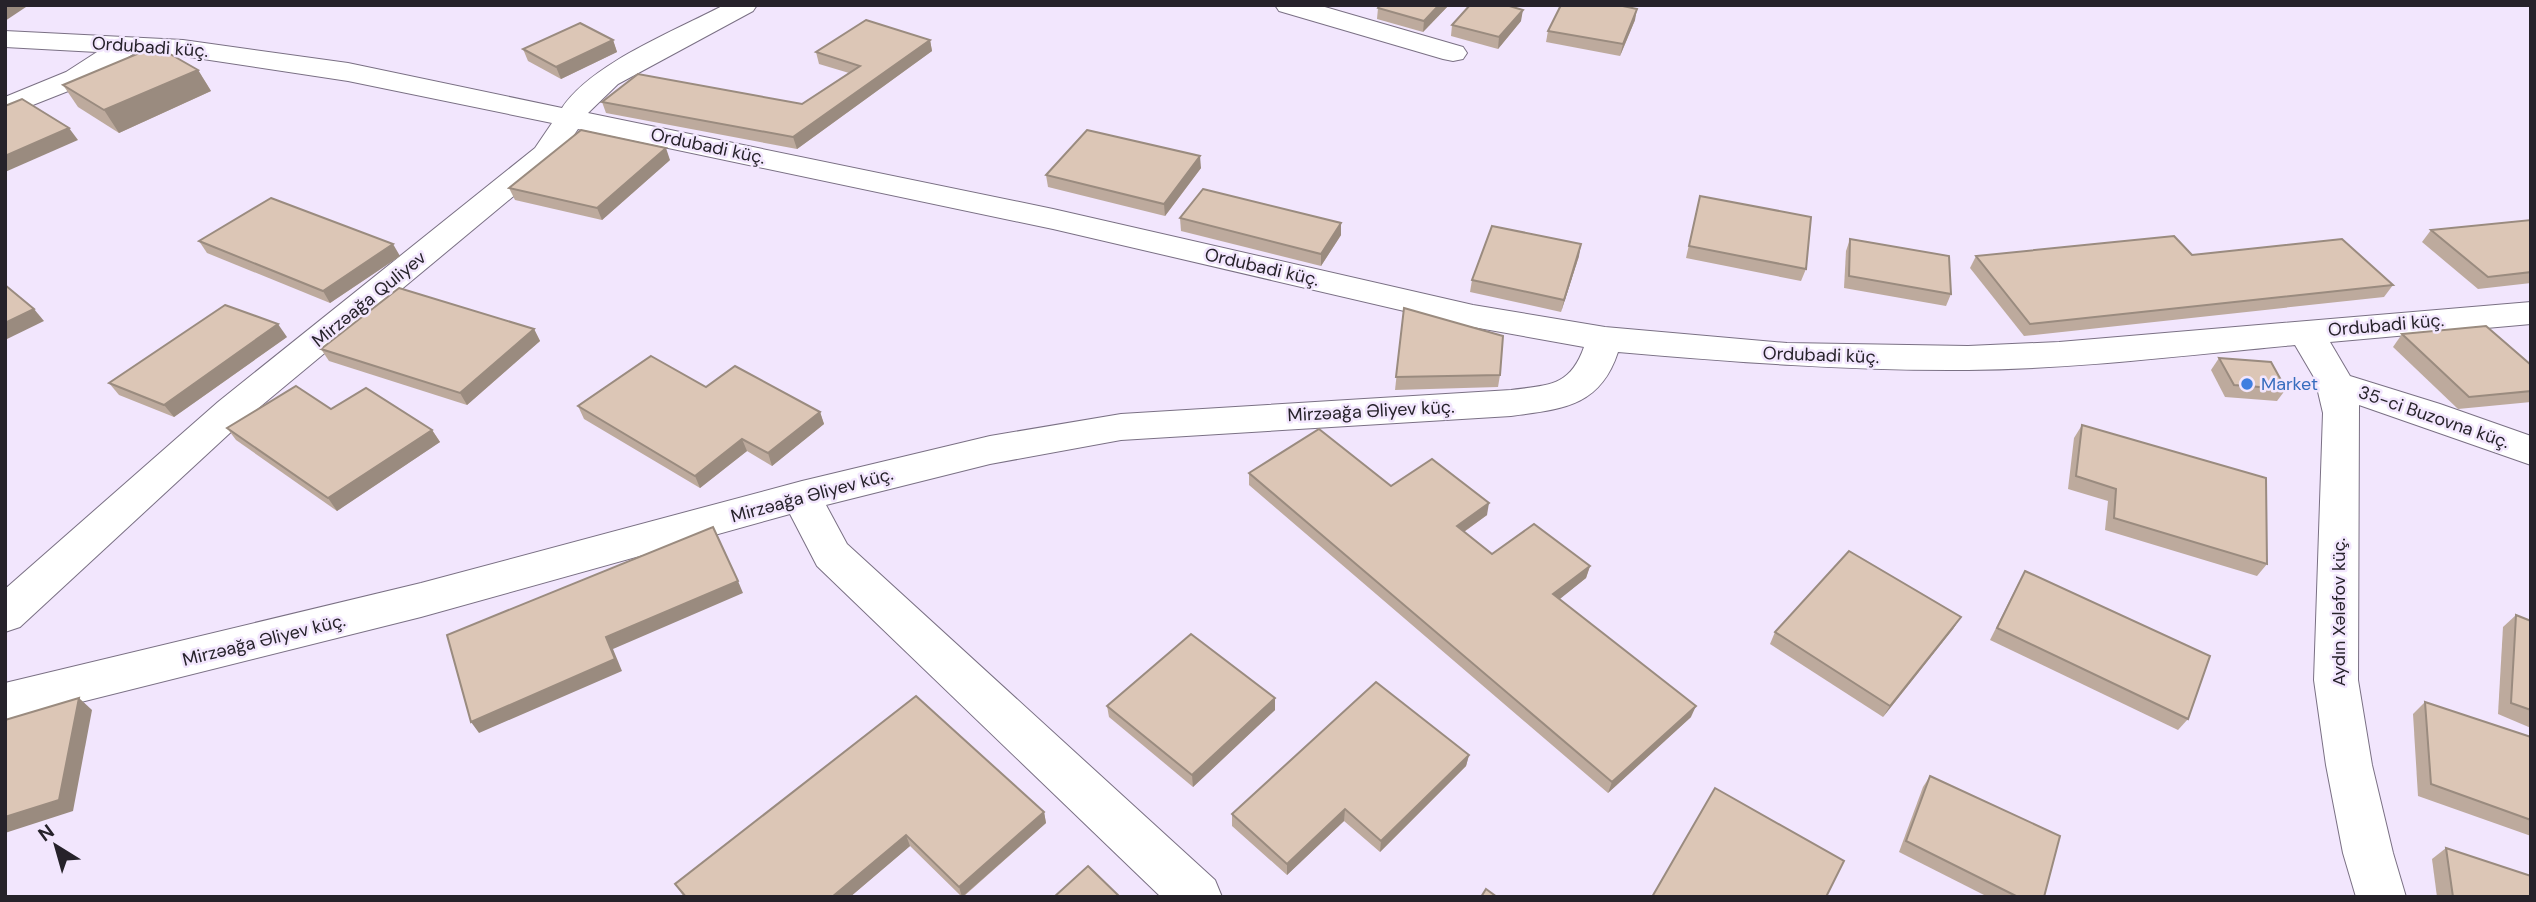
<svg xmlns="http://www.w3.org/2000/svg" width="2536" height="902" font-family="'DM Sans',sans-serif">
  <rect width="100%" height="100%" fill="#f2e6fd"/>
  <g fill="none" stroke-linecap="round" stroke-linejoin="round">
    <defs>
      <g id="minor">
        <path d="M724,5H757L753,11L618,84L588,113L1053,209L1473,305L1605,327L1787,343L1968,346L2059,342L2531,302V324L2330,342L2350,376L2440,404L2531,436V465L2359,405L2358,680L2372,765L2393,853L2406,897H2356L2343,853L2326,765L2314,680L2323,413L2315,379L2295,345C2186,355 2077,369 1968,370C1850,371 1735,362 1618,352C1600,407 1562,409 1511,416L1121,440L990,464L826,505L847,544L1215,880L1222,897H1161L817,566L790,514L421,617L5,721V683L421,583L802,481L990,436L1121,414L1511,390C1548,385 1570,387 1584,347L1473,327L1053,229L578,129L557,160L244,420L20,627L5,632V589L218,402L535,148L552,123L348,81L183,56L133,54L86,84L5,116V97L66,72L97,52L5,47V31L183,40L348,63L562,108C592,63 675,31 724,5Z"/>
        <path d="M1275,5H1318L1463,47L1467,53L1463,59L1453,61L1443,59L1279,11Z"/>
      </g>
    </defs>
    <use href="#minor" stroke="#7a7084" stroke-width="2"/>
    <use href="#minor" fill="#fff" fill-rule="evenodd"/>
  </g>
  <g fill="#bdaa9d">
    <path d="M1449,5L1423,32L1377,19L1378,8Z"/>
    <path d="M1635,20L1620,56L1546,42L1548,31Z"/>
    <path d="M1521,21L1498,49L1451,36L1452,25Z"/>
    <path d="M613,40L617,52L561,79L528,61L523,49Z"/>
    <path d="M930,40L932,51L797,149L606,113L602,102L802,104L849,73L819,64L816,52Z"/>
    <path d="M198,70L211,91L119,133L78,107L63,85Z"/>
    <path d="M670,160L602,220L515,200L509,188Z"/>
    <path d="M1201,168L1165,216L1048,187L1046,175Z"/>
    <path d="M1700,196L1806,269L1801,281L1686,258Z"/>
    <path d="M1180,218L1341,223V235L1321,266L1181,231Z"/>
    <path d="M2531,220V283L2478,289L2422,242L2431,230Z"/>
    <path d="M1850,239L1951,294L1946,306L1844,288L1846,251Z"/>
    <path d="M199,241L400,256L330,303L207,253Z"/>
    <path d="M2192,255L2393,285L2384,297L2024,336L1970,268L1976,256Z"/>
    <path d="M1579,256L1561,312L1470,292L1472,280Z"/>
    <path d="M1404,308L1500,375L1498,387L1395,390Z"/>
    <path d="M534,329L540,341L467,405L329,361L321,349Z"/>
    <path d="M2402,334L2531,365V402L2458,409L2393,347Z"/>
    <path d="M287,337L174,417L119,395L109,383Z"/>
    <path d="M2219,358L2286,389L2277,401L2225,397L2211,370Z"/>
    <path d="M706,387L820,412L824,424L772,466L747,451L700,488L584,419L578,406Z"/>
    <path d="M331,409L432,430L440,442L337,511L236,440L227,428Z"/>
    <path d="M2082,425L2267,564L2257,576L2105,530L2108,501L2068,489L2074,438Z"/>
    <path d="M1249,473L1391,486L1487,515L1464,532L1492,554L1590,566L1586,578L1559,599L1691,717L1608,793L1249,485Z"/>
    <path d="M2025,571L2188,719L2178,730L1990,640L2018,584Z"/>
    <path d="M2516,615L2531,621V728L2498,714L2503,627Z"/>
    <path d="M1961,617L1953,629L1883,717L1770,644L1775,632Z"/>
    <path d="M916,696L1044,812L1046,823L963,897H962L910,846L850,897H684L675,884Z"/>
    <path d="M1275,698V710L1193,787L1109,717L1107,706Z"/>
    <path d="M2425,702L2531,737V836L2418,796L2413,714Z"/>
    <path d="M1469,755L1466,766L1380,852L1344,821L1287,875L1232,826V814Z"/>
    <path d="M1930,776L2044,897H1988L1899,852L1923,787Z"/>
    <path d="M2446,848L2531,897H2437L2432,859Z"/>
  </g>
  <g fill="#9a8b7f">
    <path d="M5,5H29L5,21Z"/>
    <path d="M1439,5H1449L1423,32L1424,21Z"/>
    <path d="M1637,9L1635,20L1620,56L1623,44Z"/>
    <path d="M1523,10L1521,21L1498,49L1499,37Z"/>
    <path d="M613,40L617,52L561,79L556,67Z"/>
    <path d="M930,40L932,51L797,149L793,137Z"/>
    <path d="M198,70L211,91L119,133L104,110Z"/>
    <path d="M69,128L78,140L5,172V156Z"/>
    <path d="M666,148L670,160L602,220L597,208Z"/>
    <path d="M1200,156L1201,168L1165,216L1164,204Z"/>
    <path d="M1341,223V235L1321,266V254Z"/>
    <path d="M393,244L400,256L330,303L323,291Z"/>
    <path d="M1581,244L1579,256L1561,312L1564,300Z"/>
    <path d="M34,309L44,321L5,340V323Z"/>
    <path d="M278,324L287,337L174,417L164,405Z"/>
    <path d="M534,329L540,341L467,405L460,393Z"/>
    <path d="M820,412L824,424L772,466L768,453Z"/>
    <path d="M432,430L440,442L337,511L328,498Z"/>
    <path d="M742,439L747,451L700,488L695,476Z"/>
    <path d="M1489,503L1487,515L1455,538L1457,526Z"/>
    <path d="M1590,566L1586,578L1550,607L1553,594Z"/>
    <path d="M738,581L743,593L613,649L622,671L479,733L471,722L606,637Z"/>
    <path d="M1961,617L1953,629L1883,717L1890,706Z"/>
    <path d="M79,698L92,710L73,811L5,833V817Z"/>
    <path d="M1275,698V710L1193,787L1192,775Z"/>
    <path d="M1696,706L1691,717L1608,793L1612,782Z"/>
    <path d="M1469,755L1466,766L1380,852L1381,841Z"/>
    <path d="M1345,809L1344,821L1287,875V864Z"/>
    <path d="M1044,812L1046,823L962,897L959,887Z"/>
    <path d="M906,835L910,846L850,897H832Z"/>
  </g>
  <g fill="#dcc6b6" stroke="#9a8b7f" stroke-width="2">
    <path d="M1380,5H1439L1424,21L1378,8Z"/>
    <path d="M1470,5H1506L1523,10L1499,37L1452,25Z"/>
    <path d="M1561,5H1618L1637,9L1623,44L1548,31Z"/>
    <path d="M866,20L930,40L793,137L602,102L638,74L802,104L860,66L816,52Z"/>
    <path d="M580,23L613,40L556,67L523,49Z"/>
    <path d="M156,46L198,70L104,110L63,85Z"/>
    <path d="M22,99L69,128L5,156V106Z"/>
    <path d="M581,130L666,148L597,208L509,188Z"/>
    <path d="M1087,130L1200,156L1164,204L1046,175Z"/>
    <path d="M1203,189L1341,223L1321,254L1180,218Z"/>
    <path d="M1700,196L1811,217L1806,269L1689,246Z"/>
    <path d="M271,198L393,244L323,291L199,241Z"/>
    <path d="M2531,220V272L2488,277L2431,230Z"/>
    <path d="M1492,226L1581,244L1564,300L1472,280Z"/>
    <path d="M2174,236L2192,255L2342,239L2393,285L2030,324L1976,256Z"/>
    <path d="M1850,239L1949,256L1951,294L1849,276Z"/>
    <path d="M5,285L34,309L5,323Z"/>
    <path d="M399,288L534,329L460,393L321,349Z"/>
    <path d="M225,305L278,324L164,405L109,383Z"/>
    <path d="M1404,308L1503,336L1500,375L1396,377Z"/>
    <path d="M2486,326L2531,365V391L2469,397L2402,334Z"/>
    <path d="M651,356L706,387L735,366L820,412L768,453L742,439L695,476L578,406Z"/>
    <path d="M2219,358L2271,362L2286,389L2234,385Z"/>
    <path d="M296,386L331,409L366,388L432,430L328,498L227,428Z"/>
    <path d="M2082,425L2266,478L2267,564L2114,518L2116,489L2076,476Z"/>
    <path d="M1319,429L1391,486L1432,459L1489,503L1457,526L1492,554L1534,524L1590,566L1553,594L1696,706L1612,782L1249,473Z"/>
    <path d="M713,527L738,581L606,637L615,659L471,722L447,635Z"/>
    <path d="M1849,551L1961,617L1890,706L1775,632Z"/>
    <path d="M2025,571L2210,656L2188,719L1997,628Z"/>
    <path d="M2516,615L2531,621V710L2511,703Z"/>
    <path d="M1191,634L1275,698L1192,775L1107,706Z"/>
    <path d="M1376,682L1469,755L1381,841L1345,809L1287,864L1232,814Z"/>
    <path d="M916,696L1044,812L959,887L906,835L832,897H686L675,884Z"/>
    <path d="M79,698L59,800L5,817V720Z"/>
    <path d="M2425,702L2531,737V820L2431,784Z"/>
    <path d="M1930,776L2060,836L2044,897H2018L1906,841Z"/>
    <path d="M1715,788L1844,861L1826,897H1652Z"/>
    <path d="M2446,848L2531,876V897H2453Z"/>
    <path d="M1088,866L1120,897H1054Z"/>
    <path d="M1486,889L1497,897H1481Z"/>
  </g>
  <circle fill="#3f7fe0" stroke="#f2e6fd" stroke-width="2.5" cx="2247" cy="384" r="7"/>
  <g text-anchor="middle" stroke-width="5" stroke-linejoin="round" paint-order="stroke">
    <g font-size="18" fill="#26222a" stroke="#f2e6fd">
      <text transform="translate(150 47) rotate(4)" y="6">Ordubadi küç.</text>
      <text transform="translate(708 146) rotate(12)" y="6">Ordubadi küç.</text>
      <text transform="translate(1262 267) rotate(13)" y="6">Ordubadi küç.</text>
      <text transform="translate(369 299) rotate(-39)" y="6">Mirzəağa Quliyev</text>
      <text transform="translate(2386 325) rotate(-5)" y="6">Ordubadi küç.</text>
      <text transform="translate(1821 355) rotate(2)" y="6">Ordubadi küç.</text>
      <text transform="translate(1371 411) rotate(-3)" y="6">Mirzəağa Əliyev küç.</text>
      <text transform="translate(2434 417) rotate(19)" y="6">35-ci Buzovna küç.</text>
      <text transform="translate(812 495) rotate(-15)" y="6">Mirzəağa Əliyev küç.</text>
      <text transform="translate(2339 612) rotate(-90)" y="6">Aydın Xələfov küç.</text>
      <text transform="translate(264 640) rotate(-14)" y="6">Mirzəağa Əliyev küç.</text>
    </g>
    <g font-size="18" fill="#366cbe" stroke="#f2e6fd" text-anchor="start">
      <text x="2261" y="390">Market</text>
    </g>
  </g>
  <rect width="2536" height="902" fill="none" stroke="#26222a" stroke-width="14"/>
  <g transform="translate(56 846) rotate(323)" stroke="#f2e6fd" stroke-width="5" paint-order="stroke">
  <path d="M0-5L12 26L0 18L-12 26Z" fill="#26222a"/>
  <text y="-10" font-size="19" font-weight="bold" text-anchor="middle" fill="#26222a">N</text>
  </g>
</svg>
